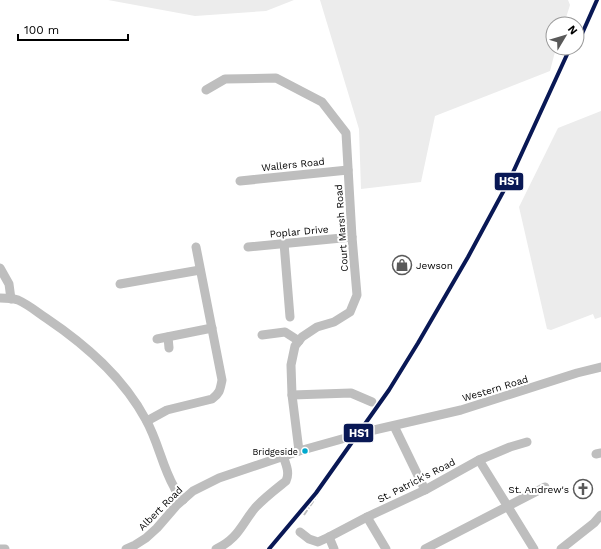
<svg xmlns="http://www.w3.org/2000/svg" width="601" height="549" font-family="'Work Sans',sans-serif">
  <rect width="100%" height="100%" fill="#fff"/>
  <g fill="#ececec">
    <path d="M108,0H294L266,11L195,16Z"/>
    <path d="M320,0H568L570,5L564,24H553V48H556L550,71L435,116L421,182L361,189L359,129Z"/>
    <path d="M601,111V317L595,319L593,314L551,330L547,329L519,207L558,128Z"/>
  </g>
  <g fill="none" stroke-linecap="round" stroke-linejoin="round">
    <g stroke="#bebebe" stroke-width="9">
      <path d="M206,90L225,79L276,78L322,102L346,133L352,237L357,295L350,312L334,322L317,327L302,337L295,346L291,365L292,395L299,451"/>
      <path d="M240,181L348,170"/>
      <path d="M284,243L290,317"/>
      <path d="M248,247L352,237"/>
      <path d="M0,268L9,284L11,299"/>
      <path d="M120,284L200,270"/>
      <path d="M0,298C6,298 12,298 18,300C29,305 37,312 46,318C86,345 123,377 146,420C158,441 162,466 174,487C176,492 180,496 183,500"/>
      <path d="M262,335L285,332L299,341"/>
      <path d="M168,337L169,348"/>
      <path d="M157,339L212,328"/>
      <path d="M292,395L351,393L372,402"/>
      <path d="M147,421L167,410L212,399C220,393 220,390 222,380L196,247"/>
      <path d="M394,426L425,490"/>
      <path d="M596,454L601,453"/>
      <path d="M479,460L534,549"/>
      <path d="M367,517L386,549"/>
      <path d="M300,532L309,539L318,542L329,537L367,517L425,490L479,460L510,447L527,442"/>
      <path d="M329,537L334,549"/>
      <path d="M0,549H5"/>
      <path d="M126,549L135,545L146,538L157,528L176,506L193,491L219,478L299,451L374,430L461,410L577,373L601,367"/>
      <path d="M216,549C238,539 241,525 255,508C264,498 276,489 286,481C290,473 286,464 283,456"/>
      <path d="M425,549L545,487"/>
      <path d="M561,549L594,523L601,515"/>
    </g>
    <path stroke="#bebebe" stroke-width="2" stroke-dasharray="6 2 1 2" stroke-linecap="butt" d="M304,515L318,494L328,477"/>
    <defs>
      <g id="rail-1">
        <path d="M577,45L597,0"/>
        <path d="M269,549L316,493L389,390L418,343L468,257L509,181L570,48"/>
      </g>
    </defs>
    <use href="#rail-1" stroke="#fff" stroke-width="7"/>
    <use href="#rail-1" stroke="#091855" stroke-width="4"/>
  </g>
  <defs>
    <symbol id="shop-ring" viewBox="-11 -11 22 22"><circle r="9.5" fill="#fff" stroke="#595959" stroke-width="1.5"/><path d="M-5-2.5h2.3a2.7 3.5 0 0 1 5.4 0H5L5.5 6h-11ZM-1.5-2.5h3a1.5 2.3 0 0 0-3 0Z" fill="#595959"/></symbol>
    <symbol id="church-ring" viewBox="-11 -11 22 22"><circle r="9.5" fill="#fff" stroke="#595959" stroke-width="1.5"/><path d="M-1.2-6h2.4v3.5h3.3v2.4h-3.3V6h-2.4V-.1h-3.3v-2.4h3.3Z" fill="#595959"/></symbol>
  </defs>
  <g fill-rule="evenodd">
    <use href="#shop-ring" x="391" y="254" width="22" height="22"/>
    <use href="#church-ring" x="572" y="478" width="22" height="22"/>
  </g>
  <circle fill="#00a9ce" stroke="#fff" stroke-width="1.5" cx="305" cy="451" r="3.5"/>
  <g text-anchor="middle" stroke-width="4" stroke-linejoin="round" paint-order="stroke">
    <g font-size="9" fill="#000" stroke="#fff" text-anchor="end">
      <text x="298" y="455">Bridgeside</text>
    </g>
    <g font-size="10" fill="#000" stroke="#fff">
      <text transform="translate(293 164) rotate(-6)" y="4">Wallers Road</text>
      <text transform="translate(341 228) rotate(-94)" y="4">Court Marsh Road</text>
      <text transform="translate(299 231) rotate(-5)" y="4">Poplar Drive</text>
      <text transform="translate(495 388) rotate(-17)" y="4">Western Road</text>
      <text transform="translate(416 480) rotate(-27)" y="4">St. Patrick's Road</text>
      <text transform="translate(160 508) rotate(-45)" y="4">Albert Road</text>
    </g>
    <g font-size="10" fill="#000" stroke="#fff" text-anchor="start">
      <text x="416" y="269">Jewson</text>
      <text x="569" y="493" text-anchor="end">St. Andrew's</text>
    </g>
  </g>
  <g stroke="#fff" stroke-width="1.5">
    <rect x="494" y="172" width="30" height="19" rx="4" fill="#091855"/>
    <rect x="343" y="423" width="31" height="20" rx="4" fill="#091855"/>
  </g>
  <g font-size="11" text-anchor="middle" font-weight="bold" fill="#fff">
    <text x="509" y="185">HS1</text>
    <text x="359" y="437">HS1</text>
  </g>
  <g transform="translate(565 36) rotate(52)"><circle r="19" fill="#ffffff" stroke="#999999"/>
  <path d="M0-3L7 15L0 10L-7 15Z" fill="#595959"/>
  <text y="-6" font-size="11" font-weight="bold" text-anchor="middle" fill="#000000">N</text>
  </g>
  <path d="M18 34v6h110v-6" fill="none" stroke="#000000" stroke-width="2"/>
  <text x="24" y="34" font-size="12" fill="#000000" stroke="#ffffff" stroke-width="3" paint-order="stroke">100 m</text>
</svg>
